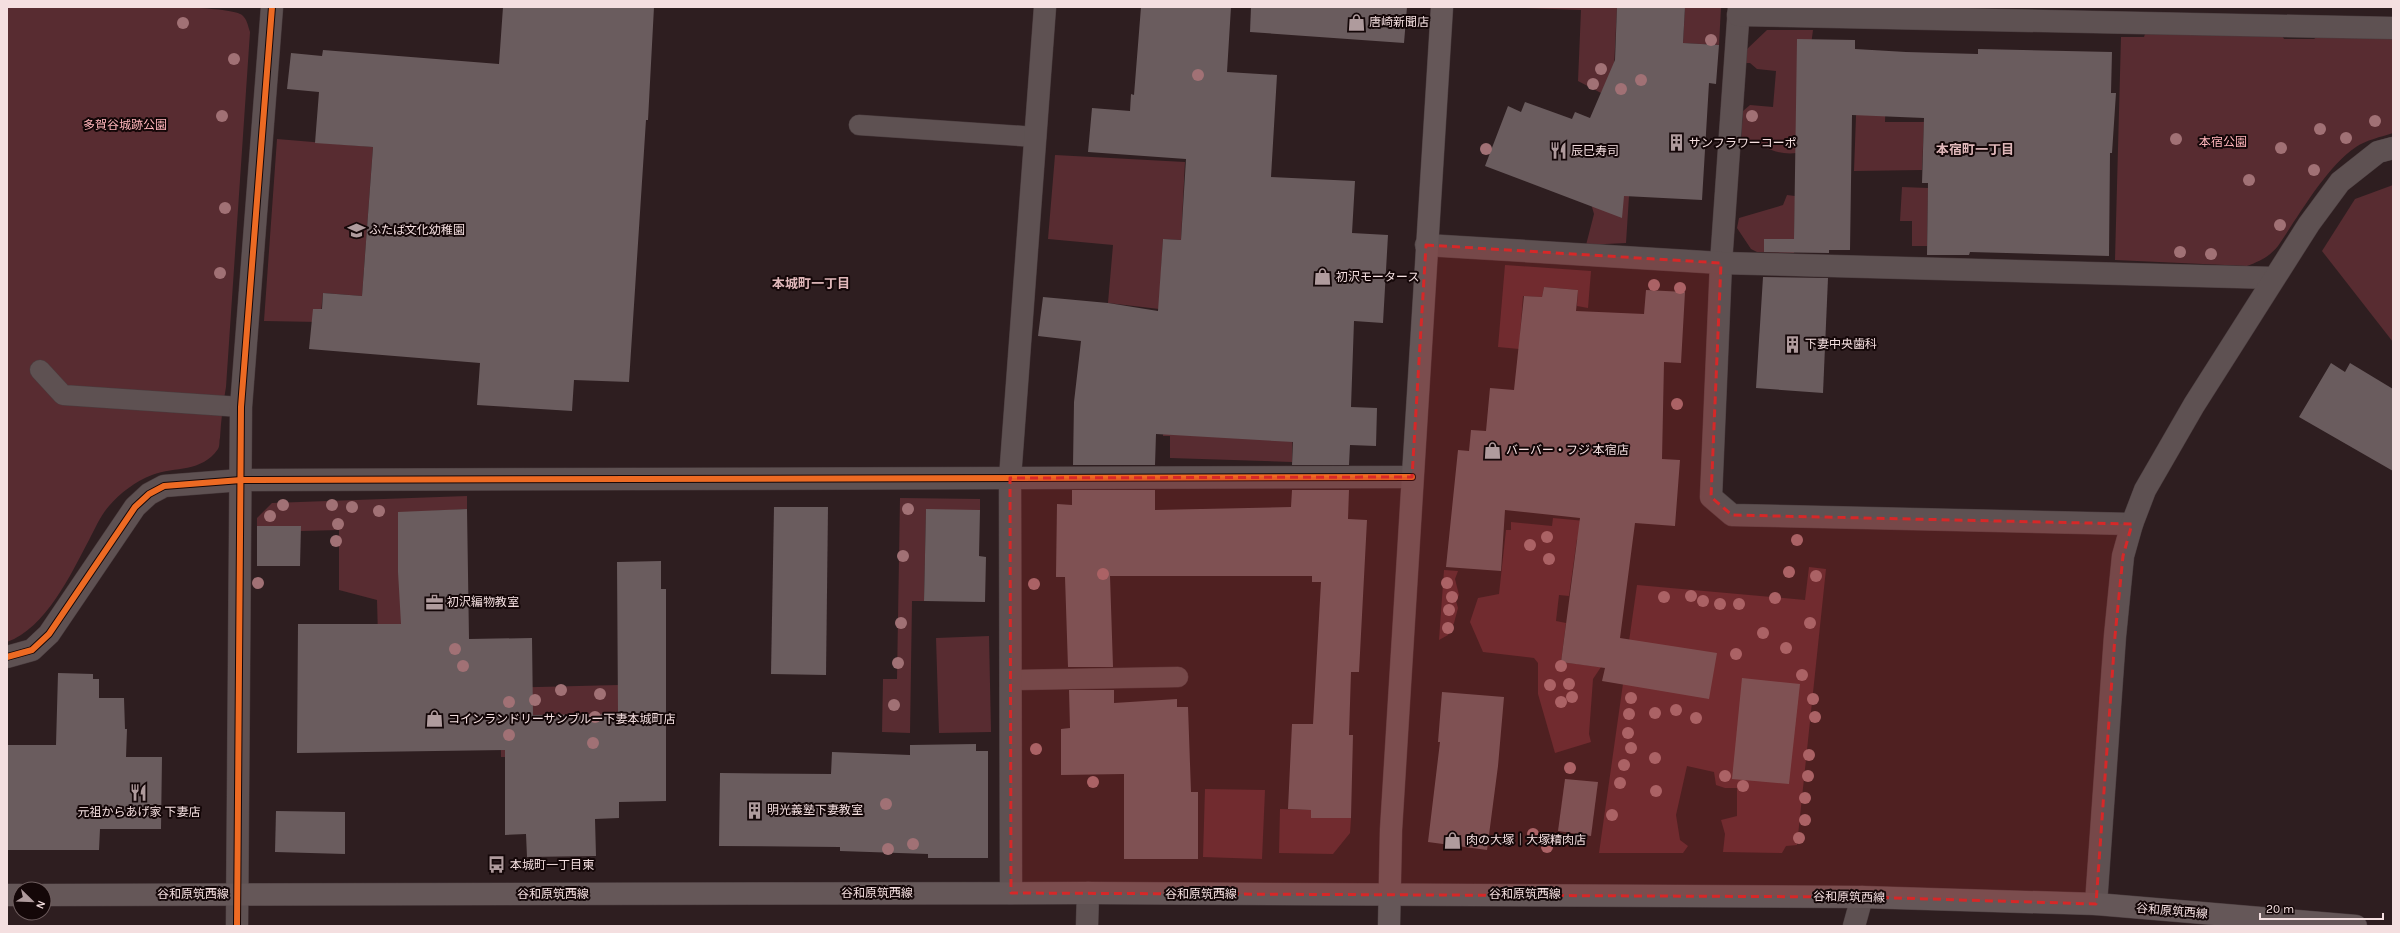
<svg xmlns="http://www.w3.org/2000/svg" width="2400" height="933" font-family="Karla,'Noto Sans JP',sans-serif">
  <rect width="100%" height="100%" fill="#2e1e20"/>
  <g fill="#582c31">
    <path d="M7,7C40,7 225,2 242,15C247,19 248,26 250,32L226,387C223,404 221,420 220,438C219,441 220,446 218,449C201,473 176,466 152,475C136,481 120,493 109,506C100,516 95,529 89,540C71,574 46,628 7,642Z"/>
    <path d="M1494,7H1617L1614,68L1601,93L1578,81L1581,10Z"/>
    <path d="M1685,7H1721L1719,45L1683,43Z"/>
    <path d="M1767,30H1813L1797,153C1773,156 1762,143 1741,139L1743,111L1750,105L1773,107L1776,71L1757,69L1750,63H1745L1746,50Z"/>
    <path d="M2281,33L2284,39H2314L2318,36L2393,39V133C2381,137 2366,140 2356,147C2326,167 2298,217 2278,246C2269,257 2260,261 2247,266L2115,260L2121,37H2144L2145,34Z"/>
    <path d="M1858,61H1887L1885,122H1924L1922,170L1854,171Z"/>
    <path d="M1633,134L1626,243L1586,245L1594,214L1592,207Z"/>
    <path d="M277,139L373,147L362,296L323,293L320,322L264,321Z"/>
    <path d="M1055,155L1185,162L1181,240L1163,239L1159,309L1108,303L1113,245L1048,239Z"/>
    <path d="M2393,185V342L2322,251L2355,199Z"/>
    <path d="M1902,187L1928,188L1927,246H1912V221H1900Z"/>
    <path d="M1787,195L1795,196L1794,253L1757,252L1751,249L1737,228L1739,218L1783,205Z"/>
    <path d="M1505,265L1591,271L1588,308L1577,306L1578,290L1544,287L1542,297L1523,296L1519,349L1498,347Z"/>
    <path d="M1293,407L1292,462L1170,458V436H1163L1164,411Z"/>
    <path d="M467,496V509L398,513L402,637H378L377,600L339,590V530L301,531L257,526V518L272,503Z"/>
    <path d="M900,498L980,499V510H926L924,601H912L910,733L882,732L883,679H897Z"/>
    <path d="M1553,518L1585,521L1584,537L1577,539L1569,596L1559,595L1556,621L1566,623L1561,662L1601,667L1593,679L1589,734L1591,742L1555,753L1538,694V663L1534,658L1483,652L1470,622L1478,598L1499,594L1506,530H1511V522L1552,526Z"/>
    <path d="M1809,567L1826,569L1797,845L1786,846L1782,853L1723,852L1725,834L1721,820L1737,816V788H1725L1716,785L1714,772L1687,766L1676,815L1680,840L1688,846L1683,853H1599L1637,585L1805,600Z"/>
    <path d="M1444,570L1458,571L1455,579L1459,595L1456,601L1458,608L1454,623L1448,635L1439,640Z"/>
    <path d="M989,636L991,732L939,733L936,638Z"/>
    <path d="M618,685L619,780L531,757H501L500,688Z"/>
    <path d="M1205,789L1265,790L1262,859L1203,857Z"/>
    <path d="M1280,809L1311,810V818H1351L1350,833L1333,854L1279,853Z"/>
  </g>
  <g fill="#6a5c5e">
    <path d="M503,7H654L648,120H646L629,382L574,380L572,411L477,405L480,363L309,349L313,309H322L323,293L362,296L373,147L315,143L319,92L287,89L291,53L322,56L323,50L499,64Z"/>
    <path d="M1141,7H1231L1227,72L1277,75L1271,177L1355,181L1352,233L1388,235L1383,323L1354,321L1351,407L1377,408L1376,446L1350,445L1349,465H1292L1293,442L1156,434L1155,465H1073L1074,402L1081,341L1038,336L1043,297L1108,303L1158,311L1163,239L1181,240L1186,159L1088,152L1092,108L1130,111L1131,94L1134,95Z"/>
    <path d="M1251,7H1407L1404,43L1250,32Z"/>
    <path d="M1617,7H1685L1683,43L1719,45L1716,84L1709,83L1702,200L1624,196L1622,218L1485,166L1508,106L1521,112L1525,102L1572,119L1575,112L1590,118L1615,60Z"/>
    <path d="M1797,39L1855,40V49L1906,52L1978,54V49L2112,52L2111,93H2116L2112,153H2110L2109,256L1970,252L1969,255H1927L1928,183H1922L1924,118L1852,115L1850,250H1829V253L1764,252V239H1794Z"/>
    <path d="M1763,277L1828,278L1823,393L1756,388Z"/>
    <path d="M1544,287L1578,290L1576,311L1644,314L1646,290L1685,292L1681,363L1664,362L1662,459L1680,460L1675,526L1635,523L1620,638L1717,653L1709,699L1602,681L1605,668L1561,662L1580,518L1505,510L1501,571L1446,567L1458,450L1469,451L1471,430L1486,431L1490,388L1514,390L1524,296L1542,297Z"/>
    <path d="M2331,363L2345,372L2350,363L2393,389V471L2299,417Z"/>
    <path d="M1072,490H1155V510L1291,507L1292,490H1349L1348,519L1367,520L1359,672H1351L1349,735H1353L1351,818H1311V810L1288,809L1292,724H1313L1321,582H1312V576H1110L1113,667H1068L1065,577H1056L1057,504L1072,505Z"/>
    <path d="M774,507H828L826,675L771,674Z"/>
    <path d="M467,509L469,639L532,638L533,715L618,714L617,562L661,561V589H666V801L619,802V818L595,819L596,856L527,857L526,834L505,835V750L297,753L298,624H401L398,572V512Z"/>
    <path d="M926,509L980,510L979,556L986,557L985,602L924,601Z"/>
    <path d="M257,526H301L300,566H257Z"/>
    <path d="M58,673L93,674V679H99V698H124L125,729H127L126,757H162L161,829H100L99,850H7V745H56Z"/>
    <path d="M1742,678L1800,684L1789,784L1732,779Z"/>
    <path d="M1069,690H1114V703L1177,699V707H1188L1191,792H1198V859H1124V774L1061,775V729L1070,728Z"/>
    <path d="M1442,692L1504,697L1498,766L1487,850L1428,842L1440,742H1438Z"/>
    <path d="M976,744V751H988V858H928V854L840,851V847L719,846L720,773L831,774L832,752L910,755V745Z"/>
    <path d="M1565,779L1598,782L1591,836L1558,831Z"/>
    <path d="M276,811L345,812V854L275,852Z"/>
  </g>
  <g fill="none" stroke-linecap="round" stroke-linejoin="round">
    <defs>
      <g id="lane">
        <path d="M859,125L1036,137"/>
        <path d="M40,370L63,395L241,407"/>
        <path d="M1010,680L1178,677"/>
      </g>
      <g id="street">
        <path d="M1739,7L1721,263L1711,497L1732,515L2132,524"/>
        <path d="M1738,15L2393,28"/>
        <path d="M1426,245L1721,263L2274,278"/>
        <path d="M7,657L32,650L49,634L135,507L149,494L164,486L241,480L1412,477"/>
        <path d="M1011,893L1010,478L1045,7"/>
        <path d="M2096,904L2115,636L2123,556L2132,524L2145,490L2194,405L2309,224L2340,182L2378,152L2393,148"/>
        <path d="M237,926L241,407L272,7"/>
        <path d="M1087,926L1088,893"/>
        <path d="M1854,926L1862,897"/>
      </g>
      <g id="secondary">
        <path d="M7,895H20"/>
        <path d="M44,895L1088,893L1862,897L2096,904L2356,926"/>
        <path d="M1389,926L1391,830L1442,7"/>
      </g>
    </defs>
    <use href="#lane" stroke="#4a3c3e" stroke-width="21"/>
    <use href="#street" stroke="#4a3c3e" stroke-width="23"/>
    <use href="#secondary" stroke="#4a3c3e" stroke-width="23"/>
    <use href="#lane" stroke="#5e5152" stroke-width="20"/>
    <use href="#street" stroke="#5e5152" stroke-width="22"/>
    <use href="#secondary" stroke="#655758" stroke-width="22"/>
    <defs>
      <g id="cycleway">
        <path d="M7,657L32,650L49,634L135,507L149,494L164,486L241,480L1412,477"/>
        <path d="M237,926L241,407L272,7"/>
      </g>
    </defs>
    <use href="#cycleway" stroke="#140708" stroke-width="8"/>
    <use href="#cycleway" stroke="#ed6a23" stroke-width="6"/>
  </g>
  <g fill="#a17175">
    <circle cx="183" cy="23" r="6"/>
    <circle cx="1711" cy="40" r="6"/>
    <circle cx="234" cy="59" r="6"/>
    <circle cx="1601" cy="69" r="6"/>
    <circle cx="1198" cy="75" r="6"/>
    <circle cx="1641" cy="80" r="6"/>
    <circle cx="1593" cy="84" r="6"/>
    <circle cx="1621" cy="89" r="6"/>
    <circle cx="222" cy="116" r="6"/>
    <circle cx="1752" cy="116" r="6"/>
    <circle cx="2375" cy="121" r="6"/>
    <circle cx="2320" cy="129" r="6"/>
    <circle cx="2346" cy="138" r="6"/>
    <circle cx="2176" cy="139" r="6"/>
    <circle cx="2281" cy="148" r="6"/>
    <circle cx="1486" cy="149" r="6"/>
    <circle cx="2314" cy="170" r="6"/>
    <circle cx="2249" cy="180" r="6"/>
    <circle cx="225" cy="208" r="6"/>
    <circle cx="2280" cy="225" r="6"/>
    <circle cx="2180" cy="252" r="6"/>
    <circle cx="2211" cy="254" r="6"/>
    <circle cx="220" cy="273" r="6"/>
    <circle cx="1654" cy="285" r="6"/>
    <circle cx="1680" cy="288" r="6"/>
    <circle cx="1677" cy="404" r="6"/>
    <circle cx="283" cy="505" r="6"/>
    <circle cx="332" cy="505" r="6"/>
    <circle cx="352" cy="507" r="6"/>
    <circle cx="908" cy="509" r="6"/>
    <circle cx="379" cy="511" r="6"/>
    <circle cx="270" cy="516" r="6"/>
    <circle cx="338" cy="524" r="6"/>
    <circle cx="1547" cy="537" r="6"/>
    <circle cx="1797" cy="540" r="6"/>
    <circle cx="336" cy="541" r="6"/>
    <circle cx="1530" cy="545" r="6"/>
    <circle cx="903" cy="556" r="6"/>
    <circle cx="1549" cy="559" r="6"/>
    <circle cx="1789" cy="572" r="6"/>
    <circle cx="1103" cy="574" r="6"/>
    <circle cx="1816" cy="576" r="6"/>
    <circle cx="258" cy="583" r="6"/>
    <circle cx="1447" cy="583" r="6"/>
    <circle cx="1034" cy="584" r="6"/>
    <circle cx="1691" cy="596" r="6"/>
    <circle cx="1452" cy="597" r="6"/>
    <circle cx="1664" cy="597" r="6"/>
    <circle cx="1775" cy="598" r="6"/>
    <circle cx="1703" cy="601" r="6"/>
    <circle cx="1720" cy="604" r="6"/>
    <circle cx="1739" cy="604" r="6"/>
    <circle cx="1449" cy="610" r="6"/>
    <circle cx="901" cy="623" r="6"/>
    <circle cx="1810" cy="623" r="6"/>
    <circle cx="1448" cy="628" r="6"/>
    <circle cx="1763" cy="633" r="6"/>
    <circle cx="1786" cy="648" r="6"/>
    <circle cx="455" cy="649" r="6"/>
    <circle cx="1736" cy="654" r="6"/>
    <circle cx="898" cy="663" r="6"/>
    <circle cx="463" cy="666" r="6"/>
    <circle cx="1561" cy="666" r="6"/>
    <circle cx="1802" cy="675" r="6"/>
    <circle cx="1569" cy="684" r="6"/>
    <circle cx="1550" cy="685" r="6"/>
    <circle cx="561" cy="690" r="6"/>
    <circle cx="600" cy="694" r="6"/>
    <circle cx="1572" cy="697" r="6"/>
    <circle cx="1631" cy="698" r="6"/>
    <circle cx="1813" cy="699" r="6"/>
    <circle cx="535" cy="700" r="6"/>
    <circle cx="509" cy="702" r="6"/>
    <circle cx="1561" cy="702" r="6"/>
    <circle cx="894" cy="705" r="6"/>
    <circle cx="1676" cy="710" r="6"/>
    <circle cx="1655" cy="713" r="6"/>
    <circle cx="1629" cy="714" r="6"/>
    <circle cx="595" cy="717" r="6"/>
    <circle cx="1815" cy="717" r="6"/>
    <circle cx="1696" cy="718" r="6"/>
    <circle cx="1628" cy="733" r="6"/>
    <circle cx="509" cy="735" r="6"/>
    <circle cx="593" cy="743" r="6"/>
    <circle cx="1631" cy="748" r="6"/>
    <circle cx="1036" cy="749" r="6"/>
    <circle cx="1809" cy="755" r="6"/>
    <circle cx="1655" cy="758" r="6"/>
    <circle cx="1624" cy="765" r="6"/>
    <circle cx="1570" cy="768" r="6"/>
    <circle cx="1725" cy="776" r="6"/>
    <circle cx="1808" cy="776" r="6"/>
    <circle cx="1093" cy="782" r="6"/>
    <circle cx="1620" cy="783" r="6"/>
    <circle cx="1743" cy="786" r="6"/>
    <circle cx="1656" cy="791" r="6"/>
    <circle cx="1805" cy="798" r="6"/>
    <circle cx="886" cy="804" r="6"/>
    <circle cx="1612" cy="815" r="6"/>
    <circle cx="1805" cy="820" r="6"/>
    <circle cx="1533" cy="834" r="6"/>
    <circle cx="1799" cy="838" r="6"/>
    <circle cx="913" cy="844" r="6"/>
    <circle cx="1547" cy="847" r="6"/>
    <circle cx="888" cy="849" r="6"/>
  </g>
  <path fill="#d62828" fill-opacity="0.2" stroke="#d62828" stroke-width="3" stroke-dasharray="8 5" stroke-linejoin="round" d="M1426,245L1721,263L1711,497L1732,515L2132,524L2123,556L2115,636L2096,904L1862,897L1011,893L1010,478L1412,477Z"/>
  <defs>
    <symbol id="shop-bare" viewBox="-9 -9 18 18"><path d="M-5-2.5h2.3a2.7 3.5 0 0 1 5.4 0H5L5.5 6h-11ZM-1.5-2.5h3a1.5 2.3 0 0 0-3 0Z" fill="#af9b9d" stroke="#140708" stroke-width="2.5" paint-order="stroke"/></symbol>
    <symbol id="building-bare" viewBox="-9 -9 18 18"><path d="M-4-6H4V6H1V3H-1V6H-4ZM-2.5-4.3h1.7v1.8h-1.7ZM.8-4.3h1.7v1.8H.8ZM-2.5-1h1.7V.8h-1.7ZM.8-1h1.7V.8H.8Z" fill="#af9b9d" stroke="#140708" stroke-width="2.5" paint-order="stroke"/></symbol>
    <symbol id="restaurant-bare" viewBox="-9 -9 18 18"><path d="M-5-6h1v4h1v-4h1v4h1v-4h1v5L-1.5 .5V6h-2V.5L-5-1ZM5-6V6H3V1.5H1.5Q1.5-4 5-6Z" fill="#af9b9d" stroke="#140708" stroke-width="2.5" paint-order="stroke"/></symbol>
    <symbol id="school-bare" viewBox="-9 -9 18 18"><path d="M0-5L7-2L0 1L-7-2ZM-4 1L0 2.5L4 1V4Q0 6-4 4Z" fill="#af9b9d" stroke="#140708" stroke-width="2.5" paint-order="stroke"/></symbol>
    <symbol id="office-bare" viewBox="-9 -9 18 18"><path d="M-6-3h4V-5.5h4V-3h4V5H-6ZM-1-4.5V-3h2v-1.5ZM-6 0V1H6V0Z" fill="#af9b9d" stroke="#140708" stroke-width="2.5" paint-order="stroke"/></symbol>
    <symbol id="bus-bare" viewBox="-9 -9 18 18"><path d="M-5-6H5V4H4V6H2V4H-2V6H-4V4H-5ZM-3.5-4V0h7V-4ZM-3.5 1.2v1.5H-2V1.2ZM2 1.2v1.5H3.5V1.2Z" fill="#af9b9d" stroke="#140708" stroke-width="2.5" paint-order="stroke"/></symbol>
  </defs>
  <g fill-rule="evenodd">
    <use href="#shop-bare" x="1344" y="10" width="25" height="25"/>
    <use href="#building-bare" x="1664" y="130" width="25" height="25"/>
    <use href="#restaurant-bare" x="1546" y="138" width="25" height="25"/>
    <use href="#school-bare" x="344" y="218" width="25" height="25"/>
    <use href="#shop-bare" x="1310" y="264" width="25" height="25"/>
    <use href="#building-bare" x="1780" y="332" width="25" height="25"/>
    <use href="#shop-bare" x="1480" y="438" width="25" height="25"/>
    <use href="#office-bare" x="422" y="590" width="25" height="25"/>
    <use href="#shop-bare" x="422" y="706" width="25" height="25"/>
    <use href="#restaurant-bare" x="126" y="780" width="25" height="25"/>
    <use href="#building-bare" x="742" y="798" width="25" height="25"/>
    <use href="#shop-bare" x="1440" y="828" width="25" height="25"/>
    <use href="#bus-bare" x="484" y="852" width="25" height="25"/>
  </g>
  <g text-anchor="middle" stroke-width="4" stroke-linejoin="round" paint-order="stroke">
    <g font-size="12" fill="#f4dfe0" stroke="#140708" text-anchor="start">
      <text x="1369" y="26">唐崎新聞店</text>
      <text x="1689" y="147">サンフラワーコーポ</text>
      <text x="1571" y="155">辰巳寿司</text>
      <text x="369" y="234">ふたば文化幼稚園</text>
      <text x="1336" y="281">初沢モータース</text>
      <text x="1805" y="348">下妻中央歯科</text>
      <text x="1506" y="454">バーバー・フジ 本宿店</text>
      <text x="447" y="606">初沢編物教室</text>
      <text x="448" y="723">コインランドリーサンブルー下妻本城町店</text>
      <text x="767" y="814">明光義塾下妻教室</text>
      <text x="139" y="816" text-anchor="middle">元祖からあげ家 下妻店</text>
      <text x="1466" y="844">肉の大塚｜大塚精肉店</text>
      <text x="510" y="869">本城町一丁目東</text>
    </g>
    <g font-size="12" fill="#ffb5bb" stroke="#140708">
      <text x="125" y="129">多賀谷城跡公園</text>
      <text x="2223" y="146">本宿公園</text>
    </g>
    <g font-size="12" fill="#f4dfe0" stroke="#140708">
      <text x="877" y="897">谷和原筑西線</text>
      <text x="193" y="898">谷和原筑西線</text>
      <text x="553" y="898">谷和原筑西線</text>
      <text x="1201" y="898">谷和原筑西線</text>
      <text x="1525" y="898">谷和原筑西線</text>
      <text transform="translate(1849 897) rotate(1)" y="4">谷和原筑西線</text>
      <text transform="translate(2172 911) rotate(5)" y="4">谷和原筑西線</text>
    </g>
    <g font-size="13" font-weight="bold" fill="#e0b8ba" stroke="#140708">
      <text x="1975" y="154">本宿町一丁目</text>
      <text x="811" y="288">本城町一丁目</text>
    </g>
  </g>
  <rect width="2400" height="933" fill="none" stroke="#f4dfe0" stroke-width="16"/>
  <g transform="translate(32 901) rotate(113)"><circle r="19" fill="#140708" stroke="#6e5d5e"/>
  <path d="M0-3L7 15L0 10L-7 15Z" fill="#af9b9d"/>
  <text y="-6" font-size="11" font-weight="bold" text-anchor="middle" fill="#f4dfe0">N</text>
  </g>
  <path d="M2260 913v6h123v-6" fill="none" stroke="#f4dfe0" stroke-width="2"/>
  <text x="2266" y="913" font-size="12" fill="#f4dfe0" stroke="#140708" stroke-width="3" paint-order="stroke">20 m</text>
</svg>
